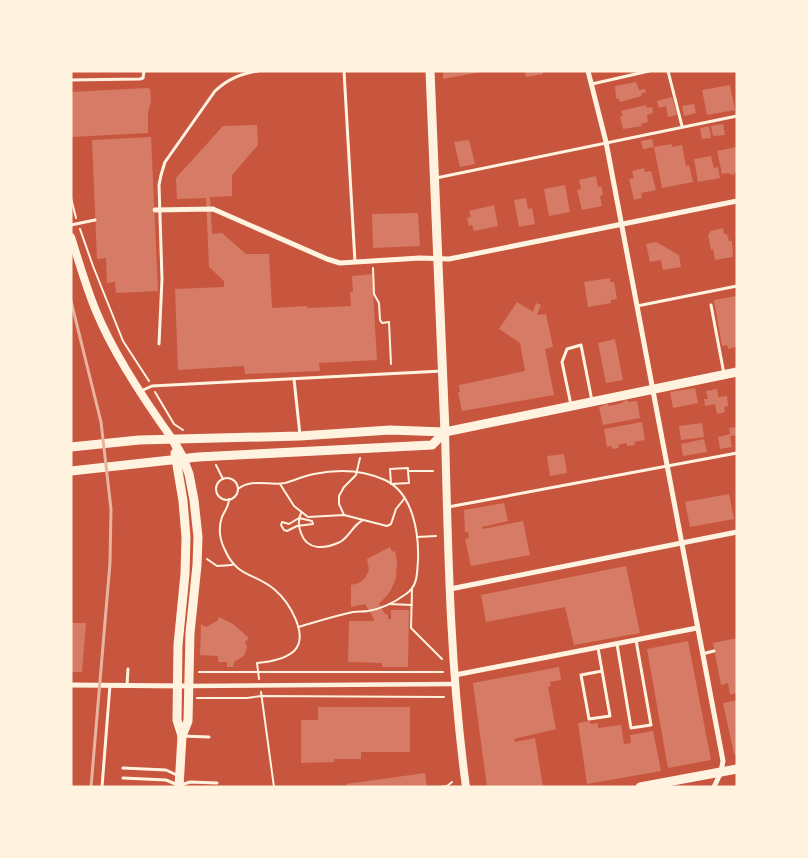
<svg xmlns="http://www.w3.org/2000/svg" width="808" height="858" font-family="Rubik,sans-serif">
  <rect width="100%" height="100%" fill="#c8553d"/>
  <g fill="#d67c66">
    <path d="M443,71H481V72L443,79Z"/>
    <path d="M525,71H543V74L526,77Z"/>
    <path d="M636,82L639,90L645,89L646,92L641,94L642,96L620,102L619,99L616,98L615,86Z"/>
    <path d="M730,85L735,110L707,115L702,90Z"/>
    <path d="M147,88L150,89L151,102L148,112V133L71,137V92Z"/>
    <path d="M672,97L677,115L668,117L666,106L659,108L657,101Z"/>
    <path d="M694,104L696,113L684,116L682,106Z"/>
    <path d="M646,105L647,108L652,107L653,113L647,115L648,122L641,124L642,126L623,129L620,116H623L621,111Z"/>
    <path d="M723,124L725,135L713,136L711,126Z"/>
    <path d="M257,125L258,145L232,175V196L210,197L212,234L222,233L246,254H269L272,308L307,306V308L351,306L350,292L353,291L352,276L372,274L377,360L319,363L320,371L245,374L244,366L178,370L175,289L224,287V281L209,267L206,198L177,199L176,178L223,126Z"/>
    <path d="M709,126L711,138L702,139L700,128Z"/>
    <path d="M151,137L158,291L116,293L115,282L107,283L106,258L97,259L92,140Z"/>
    <path d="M652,139L654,147L643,149L641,141Z"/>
    <path d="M469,140L475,164L460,167L454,142Z"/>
    <path d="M672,144V147L682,145L686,166L689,165L693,182L662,188L654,147Z"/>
    <path d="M736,147L737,171L733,175L728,173L722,174L717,151Z"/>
    <path d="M711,156L714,168L718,167L720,178L698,182L694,159Z"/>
    <path d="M644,168L645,172L651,171L656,190L641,193L642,198L634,200L629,179L634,178L632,171Z"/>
    <path d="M596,176L598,187L601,186L603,195L600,196L602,206L582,210L577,190L581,189L579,180Z"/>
    <path d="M565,185L570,212L549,216L544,189Z"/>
    <path d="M526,198L528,209L532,208L535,224L519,227L514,200Z"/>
    <path d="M494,205L498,226L474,231L472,225L469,226L467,218L471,217L469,211Z"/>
    <path d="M418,213L420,246L373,248L372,214Z"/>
    <path d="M723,228L724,234H727L729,241H732L733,257L715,260L713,249L711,250L708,235L711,231Z"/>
    <path d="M656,242L679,255L681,267L663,270L661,260L650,262L646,244Z"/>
    <path d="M610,278V282H614L617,299L611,300V303L588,307L584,282Z"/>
    <path d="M736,296L737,344L736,347L728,349L727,345L722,346L714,300Z"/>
    <path d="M517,302L533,312L536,303L541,305L537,315L546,314L553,347L545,349L554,395L462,411L458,393L460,392L459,385L525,371L520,343L499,329Z"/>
    <path d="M615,339L623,380L606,383L598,343Z"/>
    <path d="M695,388L698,403L673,408L670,392Z"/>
    <path d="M717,389L718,397L727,396L728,406L724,407L725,412L717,414L715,404L705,406L704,399H708L706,391Z"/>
    <path d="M628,400V402L637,401L640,418L603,425L599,407L603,406L602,405L608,404V406L623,403V401Z"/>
    <path d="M642,422L645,440L634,442L635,445L627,446V443L618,445L619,448L612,449V446L607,447L604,429Z"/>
    <path d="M702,423L704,437L681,440L679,426Z"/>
    <path d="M735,427L737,435L730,436L732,447L720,449L718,437L730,434L729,428Z"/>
    <path d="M704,439L707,452L683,456L681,444Z"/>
    <path d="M564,454L567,473L550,476L547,456Z"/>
    <path d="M729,494L734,519L690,527L685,502Z"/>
    <path d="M504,503L508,521L482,527L483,529L523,521L530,555L471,566L465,539L469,538L468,532H465L464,510Z"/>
    <path d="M390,547L392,552L395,551L397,561L396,578L390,592L379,604L385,614L388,615V619H391V610H409L408,667H382V663L348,662L349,621H374V619L365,604L351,607V585L359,583L365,578L369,570L367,559Z"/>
    <path d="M626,566L640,633L574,645L565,607L486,622L481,595Z"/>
    <path d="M219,617L233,624L249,638L245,642L247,647L245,654L242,657L234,662L233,667H227V662H218V656L200,655L201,624L206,627L217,621Z"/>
    <path d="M71,623H86L82,672H71Z"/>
    <path d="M737,638V693L730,695L728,683L721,685L713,643Z"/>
    <path d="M688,641L711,760L668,768L647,649Z"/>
    <path d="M559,667L561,680L550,682L551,686L548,687L556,729L514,739L515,742L535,738L543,787H487L473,683Z"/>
    <path d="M737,700V756L734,754L723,703Z"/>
    <path d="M318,707H410V752H361V759H334V762L301,763V720H318Z"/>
    <path d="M590,721V724L598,723V728L621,725L624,744L631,743L630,735L653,731L661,771L587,784L578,723Z"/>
    <path d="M425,773L427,787H347L346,784Z"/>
  </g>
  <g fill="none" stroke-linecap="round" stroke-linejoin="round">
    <g stroke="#fff3e0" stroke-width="2">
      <path d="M71,198L76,218"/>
      <path d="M80,229L93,266L123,341L149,381"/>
      <path d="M373,268L374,294L379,303L380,320L382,323L389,322L391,364"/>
      <path d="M155,392L174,424L183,430"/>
      <path d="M216,465L223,479"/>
      <path d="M408,471V468L390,469L391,484L409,483L408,471H433"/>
      <circle cx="227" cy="489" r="11"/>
      <path d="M280,484L294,506L308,517L344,515L387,526L391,524L396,509L404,499"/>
      <path d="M238,489C252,478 269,486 285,483C295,480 304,476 314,474C338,469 363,470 385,480C413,493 419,533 418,560C417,573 418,586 406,594C395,602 381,609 368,611C363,612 358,611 353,612C334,616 316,622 298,627"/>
      <path d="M229,499C229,506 225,510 222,517C218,528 220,540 225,550C237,578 256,573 275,590C288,601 310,635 294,651C284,660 269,662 257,663L259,679"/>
      <path d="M301,513C298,520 298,526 301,533C307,551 325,549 340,542C350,536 352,526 363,520"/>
      <path d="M344,515L339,504V496L344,487L356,475L360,458"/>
      <path d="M299,518L312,521L313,524L297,526L287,531L284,530L281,525L282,522L289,524Z"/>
      <path d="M417,537L436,536"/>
      <path d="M207,559L217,566L232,565"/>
      <path d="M412,589L411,628L442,659"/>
      <path d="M389,604L412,605"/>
      <path d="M199,672H443"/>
      <path d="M261,692L274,787"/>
      <path d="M197,698H247L261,696L444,697"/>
      <path d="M440,787L447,786"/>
      <path d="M446,787L452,782"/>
    </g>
    <g stroke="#fff3e0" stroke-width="3">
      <path d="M344,71L355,262"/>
      <path d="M668,71L682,126"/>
      <path d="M71,80L140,79L143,78L144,71"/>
      <path d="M592,84L649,71"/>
      <path d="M436,178L737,116"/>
      <path d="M71,225L95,220"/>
      <path d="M711,305L724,374"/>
      <path d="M637,306L737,286"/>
      <path d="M159,344L162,279L159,185L161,175L165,162L215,91C228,79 240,74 258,71"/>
      <path d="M294,379L300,435"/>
      <path d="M141,391L152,386L442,371"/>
      <path d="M571,405L562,362L567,349L581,345L592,401"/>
      <path d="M448,507L737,453"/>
      <path d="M617,644L631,728L651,725L636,640"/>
      <path d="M598,648L610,716L589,719L581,675L602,671"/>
      <path d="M702,654L714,651"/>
      <path d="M127,685L128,669"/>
      <path d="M182,736L209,737"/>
      <path d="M123,768L166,770L179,776"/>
      <path d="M123,778L166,780L178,785"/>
      <path d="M181,785L190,782L217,783"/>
      <path d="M102,787L110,685"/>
    </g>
    <path stroke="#fff3e0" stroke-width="4.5" d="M189,686L455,684"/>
    <g stroke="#fff3e0" stroke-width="5">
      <path d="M588,71L606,142L723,761L721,772L714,787"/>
      <path d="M155,210L213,209L327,259L340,263L420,258L449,259L737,201"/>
      <path d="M450,589L737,532"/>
      <path d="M455,675L697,628"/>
      <path d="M71,685L189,686"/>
    </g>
    <g stroke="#fff3e0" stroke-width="8">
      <path d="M71,237C79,262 86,287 96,311C114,355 145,401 173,440"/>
      <path d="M445,432C448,550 450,669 466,787"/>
    </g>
    <g stroke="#fff3e0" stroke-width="9">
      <path d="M430,71L445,432"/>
      <path d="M173,440L183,458L189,474L194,500L198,537L197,565L190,633L188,721L182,736L179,787"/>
      <path d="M175,453L183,501L186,537L185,574L178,645L177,720L182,736"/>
    </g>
    <g stroke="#fff3e0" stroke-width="9">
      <path d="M71,447L139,440L300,436L390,430L445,432L737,372"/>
      <path d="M71,471L198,457L432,445L445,432"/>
      <path d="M640,787L737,769"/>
    </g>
    <path stroke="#e9b49f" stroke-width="3" d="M71,301L101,422L111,509L110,563L91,787"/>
  </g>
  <rect width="808" height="858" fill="none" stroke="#fff3e0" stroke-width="145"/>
</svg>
